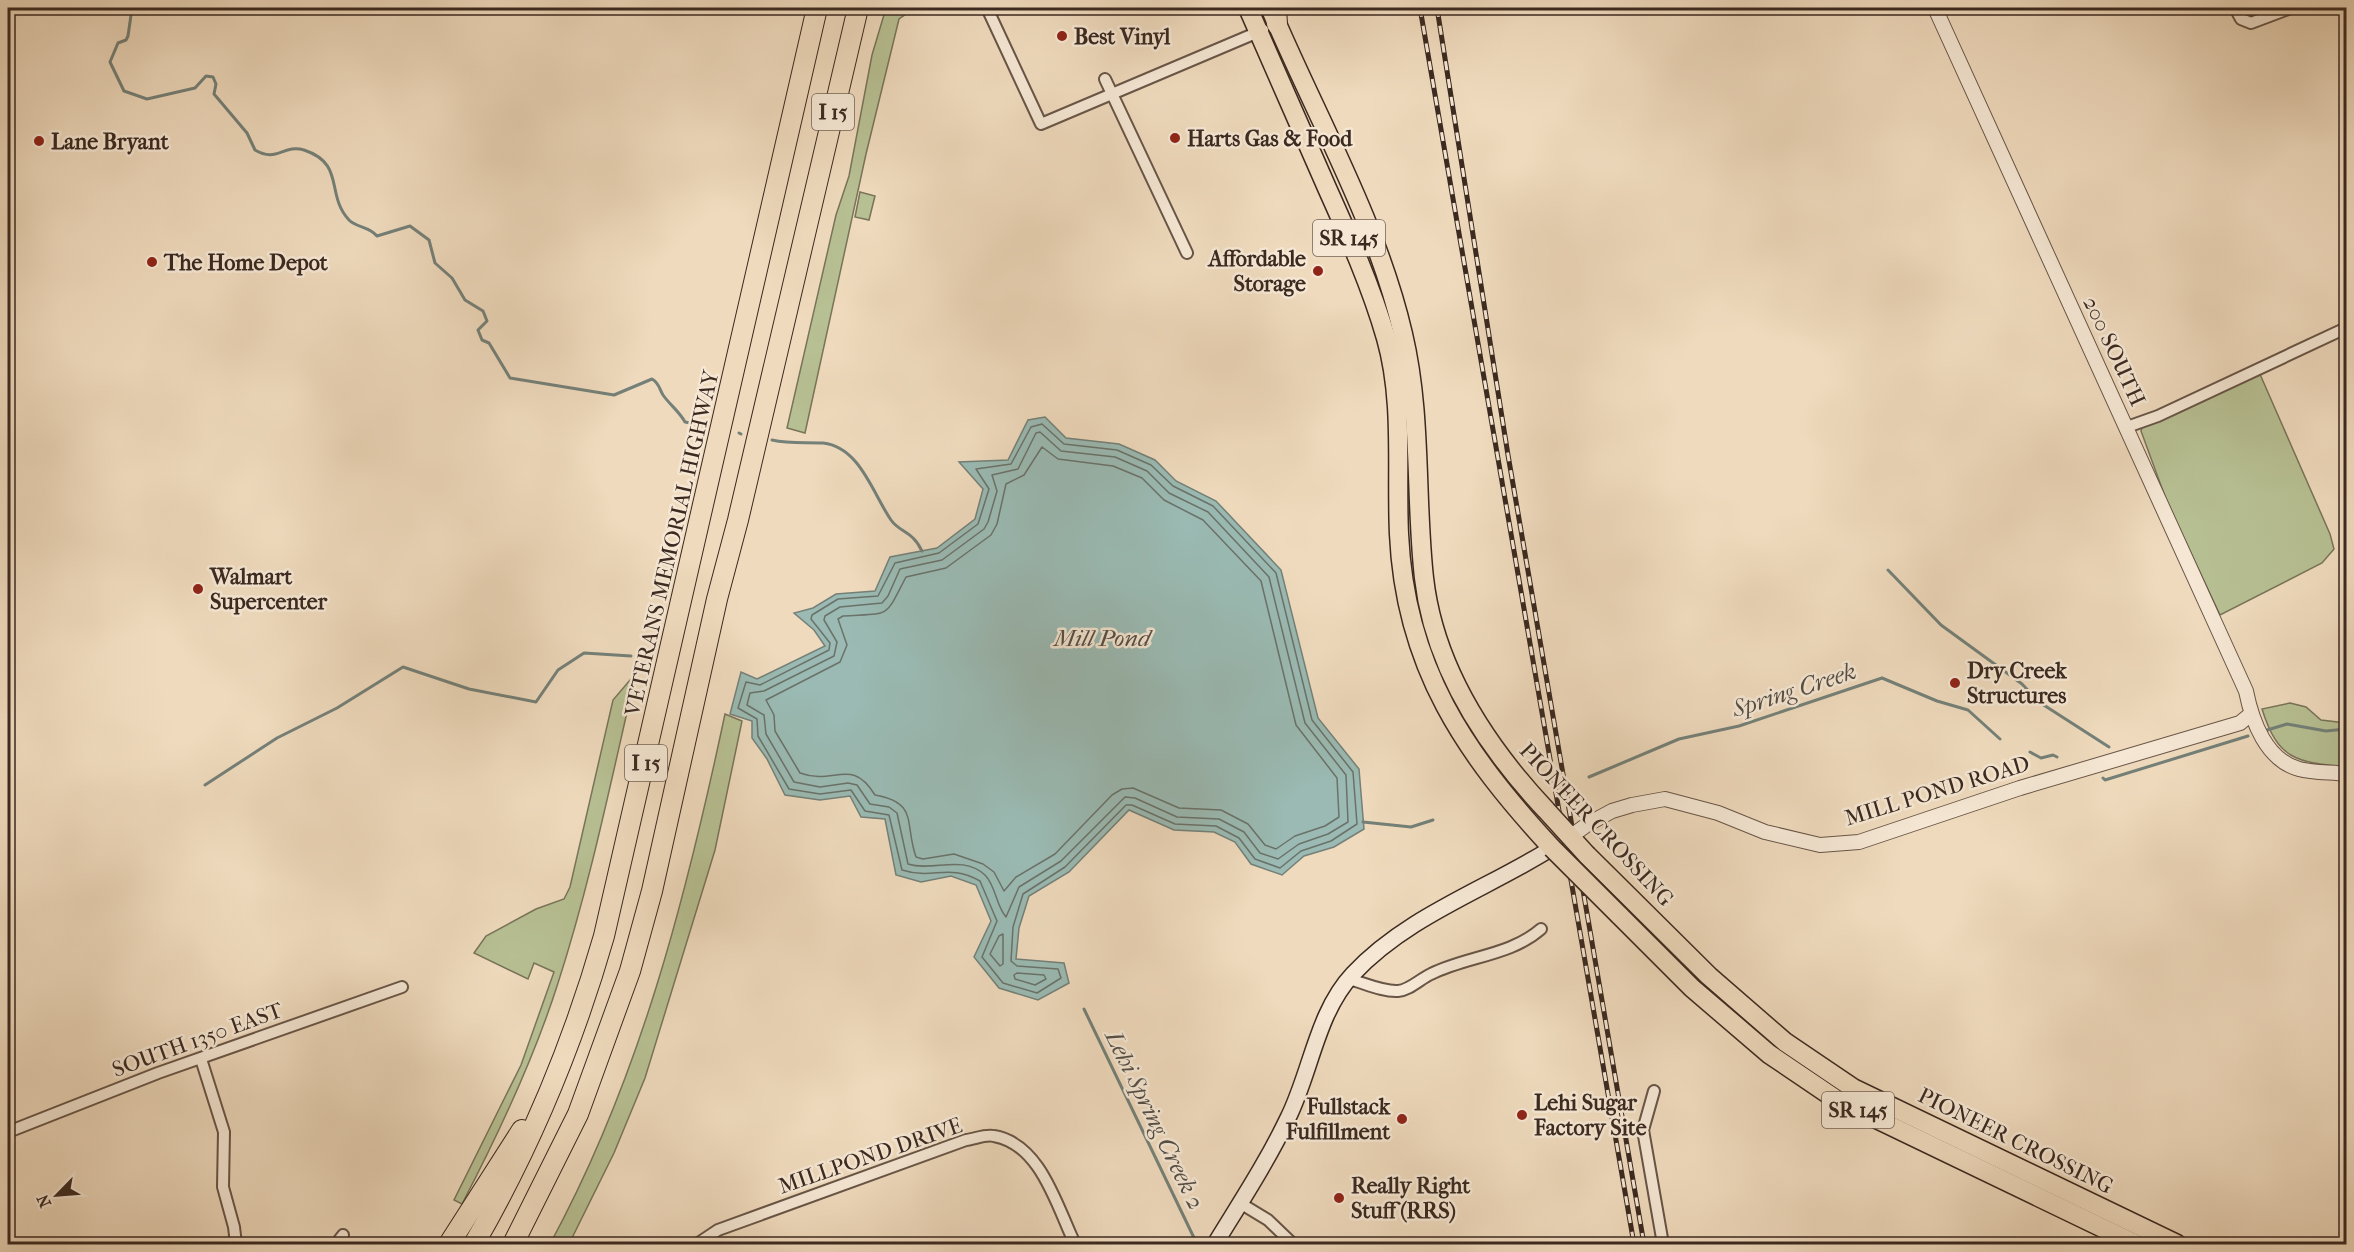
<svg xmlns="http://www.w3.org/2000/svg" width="2354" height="1252" font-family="'IM FELL French Canon',serif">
  <rect width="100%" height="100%" fill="#efdabd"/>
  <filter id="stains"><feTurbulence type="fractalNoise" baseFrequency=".00333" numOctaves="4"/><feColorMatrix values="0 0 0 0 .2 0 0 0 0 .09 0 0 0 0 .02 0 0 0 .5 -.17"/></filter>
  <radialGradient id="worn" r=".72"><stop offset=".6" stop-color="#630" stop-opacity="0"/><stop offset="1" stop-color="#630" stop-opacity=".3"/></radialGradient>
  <g fill="#b7c093" stroke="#79745a" stroke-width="1.5">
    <path d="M886,8H915L899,19L866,154L805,433L787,428L836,215L849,176L872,55Z"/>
    <path d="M860,192L875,196L869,220L855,217Z"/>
    <path d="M2259,372L2330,534L2334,549L2322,563L2220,615L2167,502L2141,431L2142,427Z"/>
    <path d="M636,673C612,776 591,881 558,983C534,1059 499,1133 462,1204L454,1200L521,1065L554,972L534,963L528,979L474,953L486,936L536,909L564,899L570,887L613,700Z"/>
    <path d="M2290,703L2306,707L2321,720L2346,723V767C2296,762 2278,760 2262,709Z"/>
    <path d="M725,714L742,721L715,850L645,1078L614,1153L569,1244H550C640,1078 686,898 725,714Z"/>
  </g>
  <path fill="#9abab3" stroke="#748078" stroke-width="1.5" d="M1045,417L1066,438L1119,444L1155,460L1176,481L1216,501L1281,570L1318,718L1359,769L1364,829L1334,847L1304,856L1282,875L1251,864L1235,842L1214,832L1174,830L1129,810L1069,872L1029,896L1019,928L1016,959L1064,963L1069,983L1038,1000L999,988L974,957L991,921L976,885L951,876L921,882L896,875L885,819L861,817L850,796L820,800L785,795L767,759L752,738V721L730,714L741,672L757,679L825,646L814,630L794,613L813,608L836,594L875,591L890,557L937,548L975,519L983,489L959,462L1008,460L1028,420Z"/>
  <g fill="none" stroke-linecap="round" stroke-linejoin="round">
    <g stroke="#6a726a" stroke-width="1.5">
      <path d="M1042,424L1064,444L1117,450L1151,465L1173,486L1213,506L1276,573L1312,720L1353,772L1357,824L1331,841L1301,851L1280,868L1255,859L1239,838L1216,826L1175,824L1132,805H1126L1065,867L1023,894L1013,927L1011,961L1017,966L1058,969L1061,978L1037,993L1003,983L982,957L997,921L980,881C948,863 934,880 902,870L889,815L865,811L851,790L820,794L789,789L758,736L757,719L738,708L746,682L760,685L829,650L830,643L811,619L812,615L838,599L878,596L895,563L939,553L978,524L989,489L976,469L1011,464L1031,427Z"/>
      <path d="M1040,432L1061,451L1115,457L1147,471L1169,493L1208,512L1269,577L1305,723L1346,775L1348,822L1328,834L1299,844L1278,859L1260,853L1244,832L1219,819L1177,817L1135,798L1125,797L1061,861L1019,887L1006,917C996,906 996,886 985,875C962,854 933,872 908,864L897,813L889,807L870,804L857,785L848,783L820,787L794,782L766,734L764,715L747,705L750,693L764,691L834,656L837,642L824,620L825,616L840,607L882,603L888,596L900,569L942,560L984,529L988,522L997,491L992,475L1018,469L1036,433Z"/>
      <path d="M1042,447L1058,459L1113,466L1142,478L1164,500L1203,520L1261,581L1296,725L1337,778L1339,817L1325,826L1295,836L1276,849L1265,845L1248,824L1221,810L1179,808L1133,788L1122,789L1112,795L1055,854L1016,877L1004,891L994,872L983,864L954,854L923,859L916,857C904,823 919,803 875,795C851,756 835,786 800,773L775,731L774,715L766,700L840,662L847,645L838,619L843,616C892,613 884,619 906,577L946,568L991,535L997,524L1006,484L1024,475Z"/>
      <path d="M1003,934V964L1000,966L990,954L999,936Z"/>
      <path d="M1017,973L1044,975L1046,979L1035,985L1015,979L1014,975Z"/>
    </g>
    <g stroke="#748078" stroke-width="3">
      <path d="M132,8L128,36L126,40L118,43L110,62L124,91L147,99L195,88L206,76L213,77L216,84L214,94L247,133L255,150C277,163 283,144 304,150C346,164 325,194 349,220C357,228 369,226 377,236L410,226L429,240L435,263L452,278L465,300L483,311L487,321L478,330L482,340L489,343L510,378L614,395L652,379C659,383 659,388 663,395C670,405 679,411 685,422L707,426"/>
      <path d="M739,433L741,434"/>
      <path d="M772,440C790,444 805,442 823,443C860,447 873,494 891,520C900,533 912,530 922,551"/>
      <path d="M1888,570L1941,625L2022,684L2039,702L2109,747"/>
      <path d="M2264,731L2287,724L2326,731L2346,729"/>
      <path d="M2030,752L2041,758L2053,755L2057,757"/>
      <path d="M1589,777L1679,739L1739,726L1882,678L1937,701L1968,710L2000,739"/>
      <path d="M2103,778L2105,780L2248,736"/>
      <path d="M205,785L277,738L337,708L403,667L469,689L536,702L558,670L584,653L631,656"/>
      <path d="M1363,822L1411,827L1433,820"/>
      <path d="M1084,1009L1197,1244"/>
    </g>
    <defs>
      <g id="minor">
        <path d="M987,8L1041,124L1263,30"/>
        <path d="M2235,8L2241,19L2251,23L2291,8"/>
        <path d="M1105,79L1187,253"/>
        <path d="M2127,427L2158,416L2346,328"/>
        <path d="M2346,817V832"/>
        <path d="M1349,979C1364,983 1383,992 1398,991C1410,990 1420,979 1431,974C1467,956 1510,956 1541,929"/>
        <path d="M201,1059L224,1132L223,1187L234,1227L236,1244"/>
        <path d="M1654,1091L1643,1130L1663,1244"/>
        <path d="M8,1132L158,1073L402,987"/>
        <path d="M1240,1203L1268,1220L1293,1244"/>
        <path d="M336,1244L343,1235"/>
        <path d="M697,1244L718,1230L966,1140C975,1139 985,1134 994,1136C1041,1144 1057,1207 1075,1244"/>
      </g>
      <g id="tertiary">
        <path d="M1935,8L2246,691C2252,721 2266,760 2299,769C2314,773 2331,772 2346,774"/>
        <path d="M1588,824L1612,811L1632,805L1665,799L1718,813L1765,832L1820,845L1859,842L2020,788L2240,723L2251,714"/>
      </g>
      <path id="secondary" d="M1215,1244C1240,1203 1267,1162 1288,1118C1311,1072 1317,1012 1353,974C1407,916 1487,889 1552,848"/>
      <g id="trunk">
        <path d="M1248,8C1274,68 1301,128 1327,188C1349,237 1371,286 1386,338C1404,401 1396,469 1399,534C1405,667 1465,754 1552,848"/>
        <path d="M1272,12C1317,118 1377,222 1403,334C1422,414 1415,497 1424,578C1434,667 1486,746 1546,810"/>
        <path d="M1587,855L1709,976L1785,1042L1853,1088L2177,1244"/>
        <path d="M1619,915L1692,988L1769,1054L1837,1100L2136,1244"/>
      </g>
      <g id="motorway">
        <path d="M1276,8L1277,24"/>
        <path d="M449,1244L522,1130"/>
        <path d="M474,1244C530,1147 573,1044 604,936L817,8"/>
        <path d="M513,1244L578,1114L630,971L652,891L717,599L738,520L858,8"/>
      </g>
    </defs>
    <use href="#minor" stroke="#685547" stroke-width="14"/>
    <use href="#tertiary" stroke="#685547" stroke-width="16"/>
    <use href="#secondary" stroke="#3b2920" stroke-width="18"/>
    <use href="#trunk" stroke="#3b2920" stroke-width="21"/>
    <use href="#motorway" stroke="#3b2920" stroke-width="22"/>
    <use href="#minor" stroke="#f5e7d4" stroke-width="10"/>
    <use href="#tertiary" stroke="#f5e7d4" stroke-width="14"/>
    <use href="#secondary" stroke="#f5e7d4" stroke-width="15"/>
    <use href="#trunk" stroke="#efdabd" stroke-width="18"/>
    <use href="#motorway" stroke="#efdabd" stroke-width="20"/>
    <defs>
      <g id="rail">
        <path d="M1420,8L1634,1244"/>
        <path d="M1437,8L1508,455L1644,1244"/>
      </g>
    </defs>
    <use href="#rail" stroke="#3b2920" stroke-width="5"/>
    <use href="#rail" stroke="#f5e7d4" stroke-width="3" stroke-dasharray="9" stroke-linecap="butt"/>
    <defs>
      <path id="tertiary-bridge" d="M1570,837L1588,824"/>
      <g id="trunk-bridge">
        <path d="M1546,810L1587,855"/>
        <path d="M1552,848L1619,915"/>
      </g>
    </defs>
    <use href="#tertiary-bridge" stroke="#685547" stroke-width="16" stroke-linecap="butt"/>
    <use href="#trunk-bridge" stroke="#3b2920" stroke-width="21" stroke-linecap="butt"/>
    <use href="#tertiary-bridge" stroke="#f5e7d4" stroke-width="14"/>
    <use href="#trunk-bridge" stroke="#efdabd" stroke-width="18"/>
  </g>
  <g fill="#8f2418" stroke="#f5e7d4" stroke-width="2">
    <circle cx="1062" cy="36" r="6"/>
    <circle cx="1175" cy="138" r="6"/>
    <circle cx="39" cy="141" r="6"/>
    <circle cx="152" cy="262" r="6"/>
    <circle cx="1318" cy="271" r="6"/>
    <circle cx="198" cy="589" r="6"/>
    <circle cx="1955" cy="683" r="6"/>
    <circle cx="1522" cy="1115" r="6"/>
    <circle cx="1402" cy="1119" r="6"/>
    <circle cx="1339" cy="1198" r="6"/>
  </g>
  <g text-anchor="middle" stroke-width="5" stroke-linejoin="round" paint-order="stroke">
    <g fill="#f5e7d4" stroke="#736256" stroke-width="1.5">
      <rect x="812" y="94" width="42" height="36" rx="4.5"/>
      <rect x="1313" y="220" width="72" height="36" rx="4.5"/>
      <rect x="625" y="745" width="42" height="36" rx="4.5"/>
      <rect x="1822" y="1092" width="72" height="36" rx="4.5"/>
    </g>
    <g font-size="21" font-weight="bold" fill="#3b2920">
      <text x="833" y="119">I 15</text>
      <text x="1349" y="245">SR 145</text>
      <text x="646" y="770">I 15</text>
      <text x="1858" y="1117">SR 145</text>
    </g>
    <g font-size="22" font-weight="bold" fill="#3b2920" stroke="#f5e7d4" text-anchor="start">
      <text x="1074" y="44">Best Vinyl</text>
      <text x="1187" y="146">Harts Gas &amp; Food</text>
      <text x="51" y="149">Lane Bryant</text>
      <text x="1306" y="266" text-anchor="end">Affordable<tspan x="1306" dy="25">Storage</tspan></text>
      <text x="164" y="270">The Home Depot</text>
      <text x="210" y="584">Walmart<tspan x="210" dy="25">Supercenter</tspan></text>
      <text x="1967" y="678">Dry Creek<tspan x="1967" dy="25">Structures</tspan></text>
      <text x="1534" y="1110">Lehi Sugar<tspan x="1534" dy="25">Factory Site</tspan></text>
      <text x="1390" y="1114" text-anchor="end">Fullstack<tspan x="1390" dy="25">Fulfillment</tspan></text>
      <text x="1351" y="1193">Really Right<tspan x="1351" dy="25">Stuff (RRS)</tspan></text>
    </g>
    <g font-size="22" fill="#3b2920" stroke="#f5e7d4">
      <text transform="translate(2115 351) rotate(65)" y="8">200 SOUTH</text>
      <text transform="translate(671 543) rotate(-77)" y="8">VETERANS MEMORIAL HIGHWAY</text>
      <text transform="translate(1937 790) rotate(-17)" y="8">MILL POND ROAD</text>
      <text transform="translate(1597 824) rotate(47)" y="8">PIONEER CROSSING</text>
      <text transform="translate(197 1039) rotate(-20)" y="8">SOUTH 1350 EAST</text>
      <text transform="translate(2016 1140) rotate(26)" y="8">PIONEER CROSSING</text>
      <text transform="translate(870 1155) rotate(-19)" y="8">MILLPOND DRIVE</text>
    </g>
    <g font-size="24" font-style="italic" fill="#534d45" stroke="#f5e7d4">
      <text x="1102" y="646">Mill Pond</text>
      <text transform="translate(1794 690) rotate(-18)" y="8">Spring Creek</text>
      <text transform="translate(1155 1120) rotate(64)" y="8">Lehi Spring Creek 2</text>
    </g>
  </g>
  <rect width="2354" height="1252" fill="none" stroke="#efdabd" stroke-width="30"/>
  <rect x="9" y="9" width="2336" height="1234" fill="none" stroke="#3b2920" stroke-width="3"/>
  <rect x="15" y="15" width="2324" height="1222" fill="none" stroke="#3b2920" stroke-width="1.5"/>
  <g transform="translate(57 1195) rotate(245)" stroke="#f5e7d4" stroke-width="4.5" paint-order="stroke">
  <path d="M0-4.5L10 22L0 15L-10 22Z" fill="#3b2920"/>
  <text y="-9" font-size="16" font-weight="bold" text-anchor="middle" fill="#3b2920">N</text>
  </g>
  <rect width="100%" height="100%" filter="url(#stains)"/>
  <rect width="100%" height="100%" fill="url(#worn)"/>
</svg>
